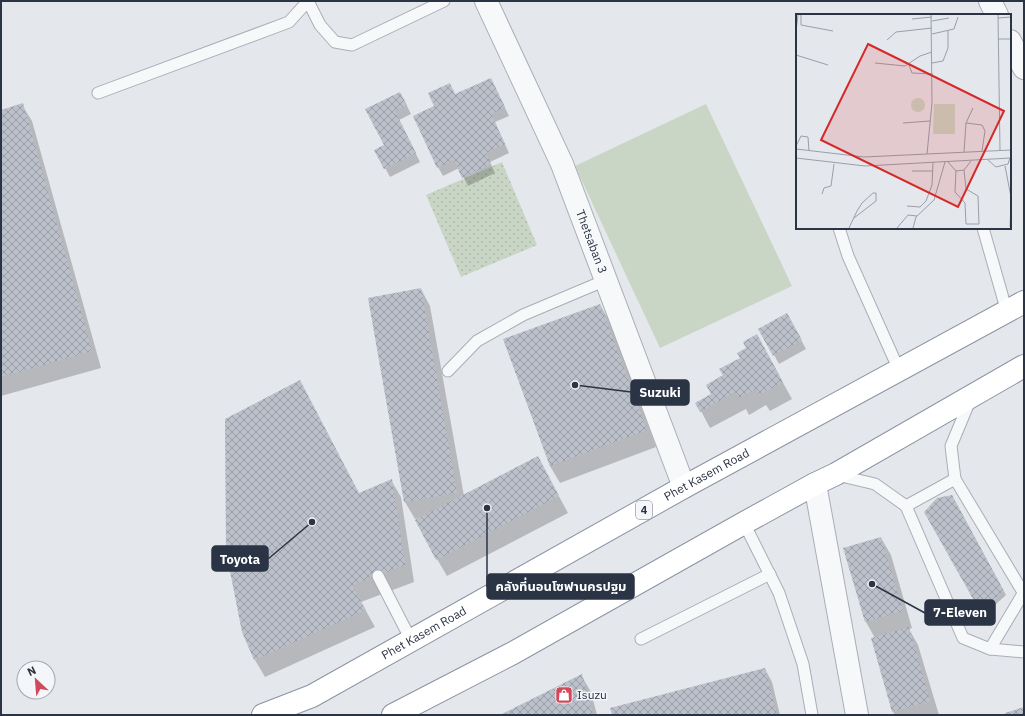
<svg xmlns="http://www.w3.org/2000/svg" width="1025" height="716" font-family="'IBM Plex Sans','Noto Sans Thai',sans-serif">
  <defs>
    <pattern id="grass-dots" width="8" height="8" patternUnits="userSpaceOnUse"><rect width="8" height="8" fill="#c9d6c5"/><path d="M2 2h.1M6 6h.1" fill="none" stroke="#adb8ab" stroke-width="1.8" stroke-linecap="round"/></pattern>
    <pattern id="building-cross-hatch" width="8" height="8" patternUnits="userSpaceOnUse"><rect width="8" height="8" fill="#bbc0ca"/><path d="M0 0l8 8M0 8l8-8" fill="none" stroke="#989da6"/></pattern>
  </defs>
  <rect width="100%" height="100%" fill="#e4e7ec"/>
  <path fill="url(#grass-dots)" d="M502,162L537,245L461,277L426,195Z"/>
  <path fill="#c9d6c5" d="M706,104L792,286L660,348L575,166Z"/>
  <g fill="#0003">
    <path d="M491,79L509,116L495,122L509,153L490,162L495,173L468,186L459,168L443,176L438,167L455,95Z"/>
    <path d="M405,102L411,114L399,120L420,162L390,177L376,151L385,146L367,109Z"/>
    <path d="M22,105L32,121L101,368L1,396V111Z"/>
    <path d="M421,289L430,306L464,496L547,474L568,513L447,576L437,559L421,518L415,519L405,502L369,298Z"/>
    <path d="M600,305L610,322L656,447L560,483L550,466L504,340Z"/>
    <path d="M787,314L806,349L779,364L760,329Z"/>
    <path d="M766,352L792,399L770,411L766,405L749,415L746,409L710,428L701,411L712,394Z"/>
    <path d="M391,480L401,497L414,582L361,602L375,627L265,677L255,660L243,631Z"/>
    <path d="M952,496L1006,595L994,606L980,610L925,512Z"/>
    <path d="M881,538L891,555L912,628L909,629L918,645L939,715H895L893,712L875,638L866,622Z"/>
    <path d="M765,669L772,682L780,715H613Z"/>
    <path d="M581,675L591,692L597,715H502Z"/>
  </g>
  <g fill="url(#building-cross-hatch)">
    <path d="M491,78L505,107L491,114L505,144L486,153L491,164L462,178L454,160L437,168L413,116L434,106L428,93L450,83L455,94Z"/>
    <path d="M400,92L407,105L395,111L416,153L384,169L374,150L384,145L365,109Z"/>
    <path d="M23,103L92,351L1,377V110Z"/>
    <path d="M421,288L457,493L404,502L368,298Z"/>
    <path d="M600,304L647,430L550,466L503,339Z"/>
    <path d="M787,313L802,340L773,356L758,329Z"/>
    <path d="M757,334L783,382L759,395L756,389L739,398L735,392L700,412L695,403L711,394L706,385L723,375L719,369L740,358L737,353L746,348L743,342Z"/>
    <path d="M300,380L359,493L392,479L405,565L352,585L366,610L254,660L242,632L226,551L225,419Z"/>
    <path d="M538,456L559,496L436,560L415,520Z"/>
    <path d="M952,495L1004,591L992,602L977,606L924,512L937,498Z"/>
    <path d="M881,537L903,611L865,622L843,548Z"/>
    <path d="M909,627L930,701L892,712L871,638Z"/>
    <path d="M765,668L777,715H612L610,708Z"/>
    <path d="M582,674L593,715H500Z"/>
    <path d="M1024,707V715H1006L1005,713Z"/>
  </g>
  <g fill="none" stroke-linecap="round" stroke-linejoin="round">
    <defs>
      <g id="service">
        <path d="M308,1L320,25L335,42L352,45L444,1"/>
        <path d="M98,93L289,22L308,1"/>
        <path d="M839,228L848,256L899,370"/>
        <path d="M983,228L1007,312"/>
        <path d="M448,371L477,341L523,315L606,280"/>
        <path d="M837,475L875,484L906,506L955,479L951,446L971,398"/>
        <path d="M955,479L1021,589H1024"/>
        <path d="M906,506L963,638L990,649L1024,652"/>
        <path d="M744,523L779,593L803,664L812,715"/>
        <path d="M378,576L411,640"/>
        <path d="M641,639L770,574"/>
        <path d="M990,649L1024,592"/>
      </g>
      <g id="minor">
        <path id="s1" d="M486,1L562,164L684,487"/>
        <path d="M990,1L997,15"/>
        <path d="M1010,41L1024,68"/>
        <path d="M815,484L857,715"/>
      </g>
      <g id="trunk">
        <path id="s2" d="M263,715L312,696L684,487L1024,302"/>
        <path d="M393,715L513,653L744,523L815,484L836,474L1024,366"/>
      </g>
    </defs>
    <use href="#service" stroke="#a9aeb7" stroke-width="13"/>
    <use href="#minor" stroke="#a9aeb7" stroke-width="24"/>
    <use href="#trunk" stroke="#8b94a3" stroke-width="24"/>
    <use href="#service" stroke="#f7f8fa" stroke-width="11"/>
    <use href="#minor" stroke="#f7f8fa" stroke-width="22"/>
    <use href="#trunk" stroke="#fff" stroke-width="22"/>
  </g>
  <defs>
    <symbol id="shop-square" viewBox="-11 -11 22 22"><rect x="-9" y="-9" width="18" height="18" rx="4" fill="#d1495b" stroke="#f4f6f9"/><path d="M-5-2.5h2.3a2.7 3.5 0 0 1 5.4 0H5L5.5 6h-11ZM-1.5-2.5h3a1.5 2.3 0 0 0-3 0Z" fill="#fff"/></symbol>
  </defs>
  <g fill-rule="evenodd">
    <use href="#shop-square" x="554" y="685" width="20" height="20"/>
  </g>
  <g text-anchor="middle" stroke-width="3" stroke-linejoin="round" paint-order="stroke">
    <rect fill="#f4f6f9" stroke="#676e7b" stroke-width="1" x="636" y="501" width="16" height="18" rx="3"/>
    <g font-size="11" font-weight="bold" fill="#2b3445">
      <text x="644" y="514">4</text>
    </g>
    <g font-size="12" fill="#2b3445" stroke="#f4f6f9">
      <text dy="4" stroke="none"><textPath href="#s1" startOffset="263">Thetsaban 3</textPath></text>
      <text dy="4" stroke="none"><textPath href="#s2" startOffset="505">Phet Kasem Road</textPath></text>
      <text dy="4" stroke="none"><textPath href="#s2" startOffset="181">Phet Kasem Road</textPath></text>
    </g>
    <g font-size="12" fill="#2b3445" stroke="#f4f6f9" text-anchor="start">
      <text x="577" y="699">Isuzu</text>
    </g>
  </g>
  <g transform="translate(796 14)">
    <rect width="215" height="215" fill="#e4e7ec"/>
    <path d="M115 91a7 7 0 1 1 14 0a7 7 0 1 1-14 0Z" fill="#c9d6c5"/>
    <path d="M138,90H159V120H137Z" fill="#c9d6c5"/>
    <path fill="none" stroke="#9a9fa9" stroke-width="1" d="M5,1V11L37,17M202,1L204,137M202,4L215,3M116,5L136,3M136,7L153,4M0,17L2,1M136,20L158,15L162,3M202,25H215M91,26L100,18L136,14M0,41L32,51M79,49L109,52L124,42L136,38M136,49L147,47L152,34V17M113,51L116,59L137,60M107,109L134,107M170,109L186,111L189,117L186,137M0,132L5,122L12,123L13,137M0,135L68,143L215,136M168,138L170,109L177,94M131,140L136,89L135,1M0,144L69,152L215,144M192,146L200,153L212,150L214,144M152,148L160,157L168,156L175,147M209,152L215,183M116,157H137M160,157L159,178L169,189L170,210H183L182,182L170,175L168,156M26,180L28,174L35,172L38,150M111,192L124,193L130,187L136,171L137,149M214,213L215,189M53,214L61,197L66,189L77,179H80V187L58,204M101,214L112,201L121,202M117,214L120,203L138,186L149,148"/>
    <path fill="#d62828" fill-opacity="0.15" stroke="#d62828" stroke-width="2" d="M72,30L208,97L162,193L25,126Z"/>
    <rect width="215" height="215" fill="none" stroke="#2b3445" stroke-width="2"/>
  </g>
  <path fill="none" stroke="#2b3445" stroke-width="1.5" d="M575 385L631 392M312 522L268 559M487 508L487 587M872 584L925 613"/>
  <g fill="#2b3445" stroke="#f4f6f9" stroke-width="1.5">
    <circle cx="575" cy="385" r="4"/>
    <circle cx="312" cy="522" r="4"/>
    <circle cx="487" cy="508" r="4"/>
    <circle cx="872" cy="584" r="4"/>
  </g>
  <g fill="#2b3445" stroke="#2b3445" stroke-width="1.5">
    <rect x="631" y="380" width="58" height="25" rx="4"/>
    <rect x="212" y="546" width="56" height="25" rx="4"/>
    <rect x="487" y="574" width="147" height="25" rx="4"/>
    <rect x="925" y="600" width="70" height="25" rx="4"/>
  </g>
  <g font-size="13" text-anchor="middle" font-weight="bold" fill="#fff">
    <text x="660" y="397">Suzuki</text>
    <text x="240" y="564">Toyota</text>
    <text x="561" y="591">คลังที่นอนโซฟานครปฐม</text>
    <text x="960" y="617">7-Eleven</text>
  </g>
  <rect width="1025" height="716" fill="none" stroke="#2b3445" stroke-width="4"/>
  <g transform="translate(36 680) rotate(334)"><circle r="19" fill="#f4f6f9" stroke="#a4a8b1"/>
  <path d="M0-3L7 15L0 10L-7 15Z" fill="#d1495b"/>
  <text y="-6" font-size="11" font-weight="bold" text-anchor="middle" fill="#2b3445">N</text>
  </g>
</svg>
